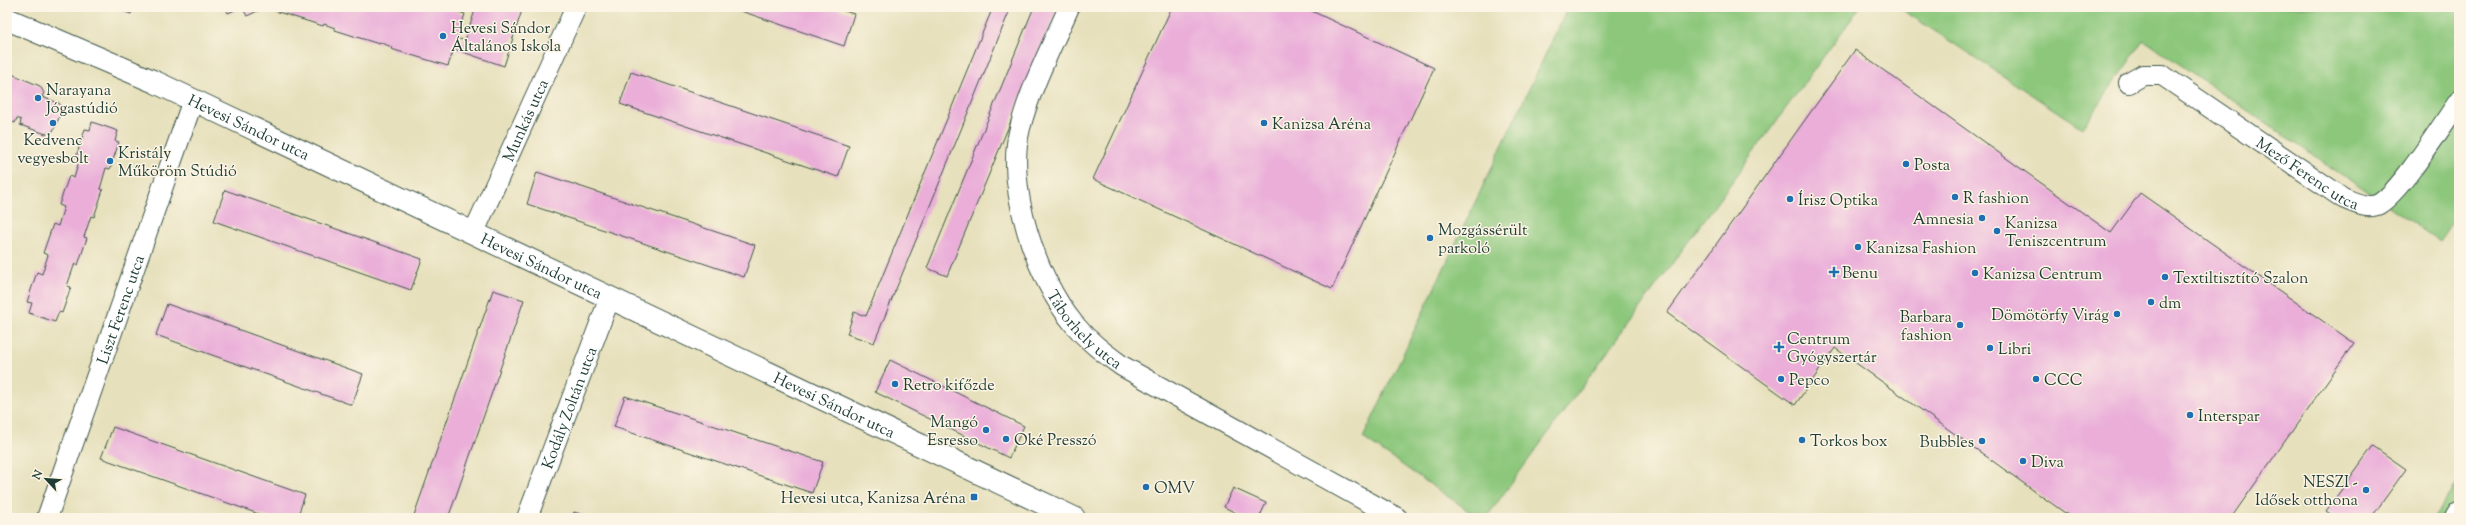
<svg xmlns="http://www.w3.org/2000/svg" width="2466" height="525" font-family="'Sorts Mill Goudy',serif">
  <rect width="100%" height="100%" fill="#fcf5e5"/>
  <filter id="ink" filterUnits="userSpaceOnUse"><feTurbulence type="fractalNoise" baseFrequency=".025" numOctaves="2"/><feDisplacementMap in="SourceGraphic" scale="8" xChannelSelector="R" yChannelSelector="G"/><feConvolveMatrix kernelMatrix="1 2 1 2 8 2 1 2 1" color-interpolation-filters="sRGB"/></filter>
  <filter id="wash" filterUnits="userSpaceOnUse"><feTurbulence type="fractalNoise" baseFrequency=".012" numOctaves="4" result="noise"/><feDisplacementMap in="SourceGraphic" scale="16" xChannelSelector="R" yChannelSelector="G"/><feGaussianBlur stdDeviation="0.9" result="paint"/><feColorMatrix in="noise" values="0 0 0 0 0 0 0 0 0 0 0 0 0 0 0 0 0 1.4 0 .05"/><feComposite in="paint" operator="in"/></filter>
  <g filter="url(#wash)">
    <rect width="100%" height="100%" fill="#e6e0bc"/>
    <g fill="#8cc77c" stroke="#568258">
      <path d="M1568,7H1860L1486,518H1479L1363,438Z"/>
      <path d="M1898,7H2459V212L2439,241L2144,40L2082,128Z"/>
      <path d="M2459,481V518H2433Z"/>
    </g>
    <g id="blocks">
      <g fill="#eaaed9">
        <path d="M112,7H134L131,14Z"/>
        <path d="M225,7H242L228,13Z"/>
        <path d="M242,7H266L247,16Z"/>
        <path d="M276,7H443L465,14L457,38L465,41L476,7H523L504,66L454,49L448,66L391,49L392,47L379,42V44L335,30V28L324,24L323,26L275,11Z"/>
        <path d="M729,7H832L854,14L844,46Z"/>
        <path d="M993,7H1011L874,343L847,334L854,312L866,316Z"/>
        <path d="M1034,7H1058L947,276L927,268Z"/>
        <path d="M1172,7H1303L1434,68L1332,289L1093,179Z"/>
        <path d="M1855,50L2111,233L2140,193L2354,343L2231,518H2072L1835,348L1795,405L1667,313Z"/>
        <path d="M7,72L40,86L44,93L42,97L59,103L63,109L53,131L46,134L20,125L21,120L17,118L15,123L7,120Z"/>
        <path d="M631,72L849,146L838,177L620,104Z"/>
        <path d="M92,122L118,131L115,141L119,142L110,169L106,168L100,189L103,190L94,217L91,216L84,237L87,238L78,265L75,263L67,286L71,287L62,313L59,312L55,322L29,313L32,303L27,302L37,272L42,274L48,255L43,253L53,224L58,226L64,207L59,205L69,176L74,178L80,158L76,157L85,129L90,130Z"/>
        <path d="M537,172L755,245L744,277L527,204Z"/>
        <path d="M225,190L422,259L411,290L214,221Z"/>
        <path d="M493,290L524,300L456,496L448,518H413Z"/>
        <path d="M167,304L363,374L352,405L156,335Z"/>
        <path d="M890,360L1024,426L1009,458L875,392Z"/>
        <path d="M625,396L823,462L812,493L614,427Z"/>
        <path d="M113,427L305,495L297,518H270L101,458Z"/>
        <path d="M2373,446L2406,469L2371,518H2332L2333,516L2326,511Z"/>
        <path d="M1233,488L1266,503L1259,518H1246L1224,507Z"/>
        <path d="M574,512L592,518H571Z"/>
      </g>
    </g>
  </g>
  <g filter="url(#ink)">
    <use href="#blocks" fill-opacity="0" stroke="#3d5548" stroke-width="1"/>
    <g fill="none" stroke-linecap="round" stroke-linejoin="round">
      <defs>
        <g id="minor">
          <path id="s1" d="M1069,7C1052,46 1031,86 1020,128C1005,186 1036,279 1074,324C1088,341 1104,353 1122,366L1397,518"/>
          <path id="s2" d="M2129,83L2143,75H2162L2343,198C2353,202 2368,210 2379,204C2401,191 2442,125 2459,101"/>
          <path id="s3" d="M474,232L576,7"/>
          <path id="s4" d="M47,518L193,100"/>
          <path id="s5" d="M527,518L610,297"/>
        </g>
        <g id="major">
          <path id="s6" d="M7,19L155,82L1074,518"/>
          <path d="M2456,518L2459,513"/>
        </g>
      </defs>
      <use href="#minor" stroke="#3d5548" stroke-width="22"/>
      <use href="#major" stroke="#3d5548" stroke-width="24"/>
      <use href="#minor" stroke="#fff" stroke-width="20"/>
      <use href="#major" stroke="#fff" stroke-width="22"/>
    </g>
  </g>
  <g fill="#1f6fb2" stroke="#fcf5e5" stroke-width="1.5">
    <circle cx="443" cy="36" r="4"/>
    <circle cx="38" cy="98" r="4"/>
    <circle cx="53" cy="123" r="4"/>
    <circle cx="1264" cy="123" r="4"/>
    <circle cx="110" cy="161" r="4"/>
    <circle cx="1906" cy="164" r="4"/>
    <circle cx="1955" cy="197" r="4"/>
    <circle cx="1790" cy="199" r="4"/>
    <circle cx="1982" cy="218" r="4"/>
    <circle cx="1997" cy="231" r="4"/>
    <circle cx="1430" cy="238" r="4"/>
    <circle cx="1858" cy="247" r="4"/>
    <path d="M1832 266h4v4h4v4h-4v4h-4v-4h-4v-4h4z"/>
    <circle cx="1975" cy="273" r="4"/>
    <circle cx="2165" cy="277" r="4"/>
    <circle cx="2151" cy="302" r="4"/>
    <circle cx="2117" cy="314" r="4"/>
    <circle cx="1960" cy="325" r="4"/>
    <path d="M1777 341h4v4h4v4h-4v4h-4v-4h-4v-4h4z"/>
    <circle cx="1990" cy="348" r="4"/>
    <circle cx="1781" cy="379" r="4"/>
    <circle cx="2036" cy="379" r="4"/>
    <circle cx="895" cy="384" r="4"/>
    <circle cx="2190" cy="415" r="4"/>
    <circle cx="986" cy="430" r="4"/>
    <circle cx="1006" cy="439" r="4"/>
    <circle cx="1802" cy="440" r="4"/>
    <circle cx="1982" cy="441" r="4"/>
    <circle cx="2023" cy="461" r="4"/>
    <circle cx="1146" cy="487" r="4"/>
    <circle cx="2366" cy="490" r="4"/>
    <rect x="970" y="493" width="8" height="8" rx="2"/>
  </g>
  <g text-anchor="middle" stroke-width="3" stroke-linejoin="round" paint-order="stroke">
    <g font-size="16" fill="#1f3d34" stroke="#fcf5e5" text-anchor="start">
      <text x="451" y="33">Hevesi Sándor<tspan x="451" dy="18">Általános Iskola</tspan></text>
      <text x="46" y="95">Narayana<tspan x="46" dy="18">Jógastúdió</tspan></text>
      <text x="1272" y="129">Kanizsa Aréna</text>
      <text x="53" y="145" text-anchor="middle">Kedvenc<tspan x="53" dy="18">vegyesbolt</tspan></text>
      <text x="118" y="158">Kristály<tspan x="118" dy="18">Műköröm Stúdió</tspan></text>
      <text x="1914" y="170">Posta</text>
      <text x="1963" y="203">R fashion</text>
      <text x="1798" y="205">Írisz Optika</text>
      <text x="1974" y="224" text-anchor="end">Amnesia</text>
      <text x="2005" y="228">Kanizsa<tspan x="2005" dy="18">Teniszcentrum</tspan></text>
      <text x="1438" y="235">Mozgássérült<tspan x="1438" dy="18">parkoló</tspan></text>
      <text x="1866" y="253">Kanizsa Fashion</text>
      <text x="1842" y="278">Benu</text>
      <text x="1983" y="279">Kanizsa Centrum</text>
      <text x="2173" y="283">Textiltisztító Szalon</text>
      <text x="2159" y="308">dm</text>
      <text x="2109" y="320" text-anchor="end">Dömötörfy Virág</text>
      <text x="1952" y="322" text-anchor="end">Barbara<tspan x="1952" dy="18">fashion</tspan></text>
      <text x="1787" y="344">Centrum<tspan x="1787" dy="18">Gyógyszertár</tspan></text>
      <text x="1998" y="354">Libri</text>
      <text x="1789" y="385">Pepco</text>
      <text x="2044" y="385">CCC</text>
      <text x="903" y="390">Retro kifőzde</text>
      <text x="2198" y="421">Interspar</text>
      <text x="978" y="427" text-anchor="end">Mangó<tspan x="978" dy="18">Esresso</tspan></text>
      <text x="1014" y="445">Oké Presszó</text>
      <text x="1810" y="446">Torkos box</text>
      <text x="1974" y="447" text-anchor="end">Bubbles</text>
      <text x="2031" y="467">Diva</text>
      <text x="2358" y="487" text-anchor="end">NESZI -<tspan x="2358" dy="18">Idősek otthona</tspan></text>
      <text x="1154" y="493">OMV</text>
      <text x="966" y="503" text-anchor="end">Hevesi utca, Kanizsa Aréna</text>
    </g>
    <g font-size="16" fill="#1f3d34" stroke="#fcf5e5">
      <text dy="6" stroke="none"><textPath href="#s3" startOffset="123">Munkás utca</textPath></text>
      <text dy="6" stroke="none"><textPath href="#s6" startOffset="265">Hevesi Sándor utca</textPath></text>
      <text dy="6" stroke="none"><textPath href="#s2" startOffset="211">Mező Ferenc utca</textPath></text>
      <text dy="6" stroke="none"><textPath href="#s6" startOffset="589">Hevesi Sándor utca</textPath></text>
      <text dy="6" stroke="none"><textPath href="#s4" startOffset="221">Liszt Ferenc utca</textPath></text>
      <text dy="6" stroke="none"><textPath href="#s1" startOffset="351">Táborhely utca</textPath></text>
      <text dy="6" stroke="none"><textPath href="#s6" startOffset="913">Hevesi Sándor utca</textPath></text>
      <text dy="6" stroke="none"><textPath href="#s5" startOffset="118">Kodály Zoltán utca</textPath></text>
    </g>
  </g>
  <rect width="2466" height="525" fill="none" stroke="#fcf5e5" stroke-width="24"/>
  <g transform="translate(46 479) rotate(296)" stroke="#fcf5e5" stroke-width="3" paint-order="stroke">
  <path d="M0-3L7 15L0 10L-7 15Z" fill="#1f3d34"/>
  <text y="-6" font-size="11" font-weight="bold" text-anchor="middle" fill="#1f3d34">N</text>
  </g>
</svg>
